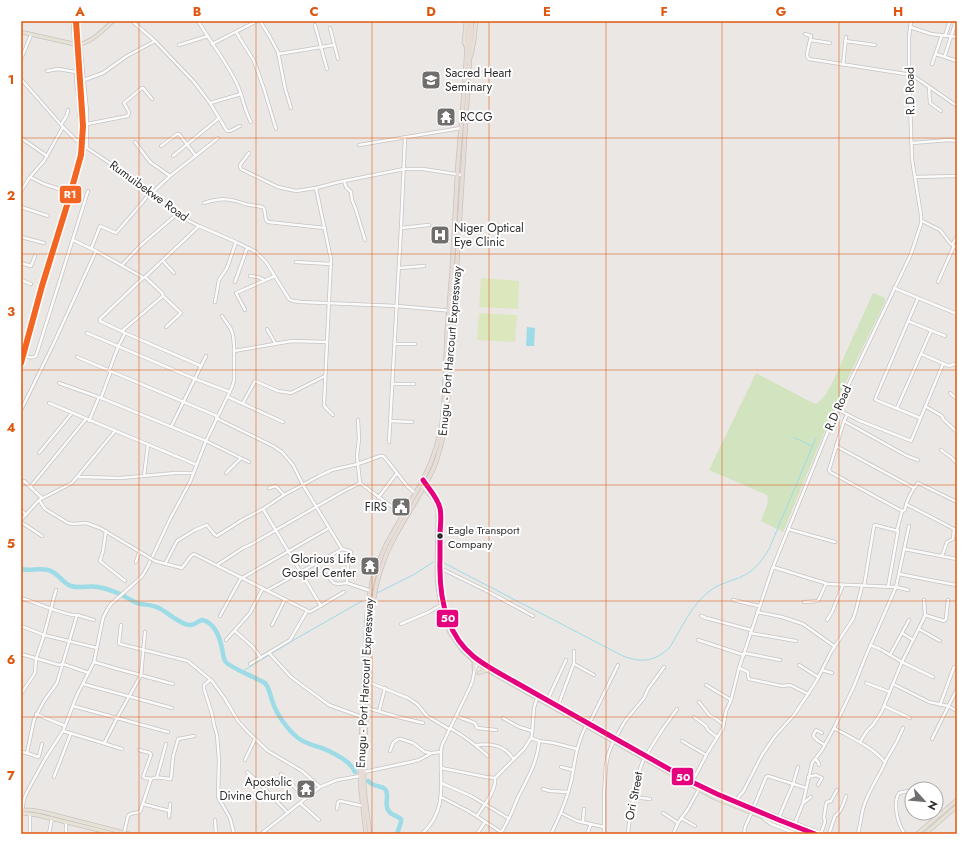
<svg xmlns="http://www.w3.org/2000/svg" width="978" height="855" font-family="Jost,sans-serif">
  <rect width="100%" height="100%" fill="#ebe7e4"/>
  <path fill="#d2e3bf" d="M873,293L885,298V302L841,392L783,532L761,521L768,502L767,495L709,470L756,373L811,402L816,404C824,399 829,389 833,381Z"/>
  <g fill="#dce7be">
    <path d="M481,278L519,281L518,309L479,307Z"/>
    <path d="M479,313L517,315L515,342L477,340Z"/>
  </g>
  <path fill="#9ddce7" d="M527,327L535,328L534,346H526Z"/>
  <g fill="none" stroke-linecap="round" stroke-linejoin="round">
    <g stroke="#9ddce7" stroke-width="1">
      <path d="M793,437L812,446"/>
      <path d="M442,562L623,656C641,663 655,662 670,647C682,627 692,604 711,590C717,585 725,583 733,580C751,574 759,566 769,549L816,438"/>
      <path d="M377,593L415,574L433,562"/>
      <path d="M243,671L292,641L362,601"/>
    </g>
    <g stroke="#9ddce7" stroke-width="4.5">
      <path d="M21,569C30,571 39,568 48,570C58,572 62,583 71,586C80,589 89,585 98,587C108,589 116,592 124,596C129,599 135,603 141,604C147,605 153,605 159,608C167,612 182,626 191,625C195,625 198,621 202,620C214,622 220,637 222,649C223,652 223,657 225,661C228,667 257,678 265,683C270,689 270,696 273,703C277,715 288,730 298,738C307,745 319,746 329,751C335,754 348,761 352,767C353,768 354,770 355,772"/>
      <path d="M368,781C375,788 381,785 385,789C390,794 384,804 388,810C391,815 397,816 401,819V822L397,834"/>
    </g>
    <defs>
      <g id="minor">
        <path d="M73,21L74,44"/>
        <path d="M132,21L155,41L194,82L210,103L227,131H230L240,126"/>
        <path d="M197,21L200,24C212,44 227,63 237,84C243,97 244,110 251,122"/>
        <path d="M260,21L270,37L278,52L285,88L291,108"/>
        <path d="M315,25L327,69"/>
        <path d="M910,27L931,34L957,37"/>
        <path d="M330,28L338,59"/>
        <path d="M236,32L254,61L264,89L276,129"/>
        <path d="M805,34L811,36L807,54V56L809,59L912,75L957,106"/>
        <path d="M945,36L950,21"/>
        <path d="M810,40L830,43"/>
        <path d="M845,41L875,45"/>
        <path d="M76,44V78L77,90L79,98V116"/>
        <path d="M80,44L87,111V148L126,174L183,218L199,226L236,242L256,252L266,262L289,299L293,301L301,302L397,306L453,311"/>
        <path d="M212,44L257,21"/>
        <path d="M179,45L208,36"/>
        <path d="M278,54L334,45"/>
        <path d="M936,54L957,61"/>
        <path d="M945,55L956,21"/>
        <path d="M21,59L31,35"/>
        <path d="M932,64L942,35"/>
        <path d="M843,65L846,37"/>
        <path d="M47,71L58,69L76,72"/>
        <path d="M21,79L63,127L77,141"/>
        <path d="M84,80L103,73L127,56L155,41"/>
        <path d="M929,87L930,103L941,111"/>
        <path d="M210,103L241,94"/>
        <path d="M87,124L128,116L129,112L124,103L142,88H143L152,99"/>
        <path d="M61,125L67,115L68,110"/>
        <path d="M21,138L47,156"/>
        <path d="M135,142L150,162L170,176"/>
        <path d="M912,143L949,140L957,141"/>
        <path d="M359,145L461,128"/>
        <path d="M161,146L177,134H179L196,156"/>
        <path d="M249,153L240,165V166L241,169L278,187L296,191L316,188L339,182L404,169H423L462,175"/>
        <path d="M173,156L219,118"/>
        <path d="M30,177L44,184L59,189"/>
        <path d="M915,177L957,176"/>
        <path d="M344,181L346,187L351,192L352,200L356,210L365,240"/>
        <path d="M316,188L331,259L324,405L325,407L333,415"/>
        <path d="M21,191L30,177L44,161L63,127"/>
        <path d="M152,193L170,176L218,138"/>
        <path d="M204,203C220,198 229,198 245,204C252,206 258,205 264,208L266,220L268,222L325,228"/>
        <path d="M21,207L48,216"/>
        <path d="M922,221L940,230L950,243L957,248"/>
        <path d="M401,228L429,225"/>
        <path d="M21,237L44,243"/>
        <path d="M73,240L96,251L144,278L199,226"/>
        <path d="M952,245L957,236"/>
        <path d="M91,249L100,226L116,233L142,203L150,192"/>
        <path d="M163,261L174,273"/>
        <path d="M296,262L331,264"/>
        <path d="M21,263L31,266L35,256"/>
        <path d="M122,265L141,245L177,214"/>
        <path d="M399,268L424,266"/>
        <path d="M250,276L258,277L264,280"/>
        <path d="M143,278L100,319V321L125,333L201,366"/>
        <path d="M21,280L31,284"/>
        <path d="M235,282L245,254L246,250L249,248"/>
        <path d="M938,282L954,246"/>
        <path d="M894,288L957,314"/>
        <path d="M163,296L181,313L166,327"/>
        <path d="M918,298L875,399L876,400L920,418"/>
        <path d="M215,302L219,280L227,268L236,242"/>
        <path d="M245,310L236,293L275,276"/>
        <path d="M908,321L945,336"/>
        <path d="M267,329L275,343"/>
        <path d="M122,331L163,296L162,293L145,277"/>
        <path d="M87,333L195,379L230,392"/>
        <path d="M395,344H415"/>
        <path d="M234,351L292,341L327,342"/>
        <path d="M921,354L949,366L954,364L957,366"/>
        <path d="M21,355C26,357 32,359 36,356L88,191"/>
        <path d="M77,357L217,416"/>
        <path d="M109,371L118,347L125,333"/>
        <path d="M59,383L101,398L206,441L249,462"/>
        <path d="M393,384H414"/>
        <path d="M950,393L957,399"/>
        <path d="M228,397L283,422"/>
        <path d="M101,398L111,371"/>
        <path d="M49,403L197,465"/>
        <path d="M243,403L255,381L278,391L291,393L325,376"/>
        <path d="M925,406L942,416L943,419L957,432"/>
        <path d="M897,408L931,331"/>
        <path d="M837,409L858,420L911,441L943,364"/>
        <path d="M21,410L53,345L96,251"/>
        <path d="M847,415L844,421L829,470L830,472L902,511"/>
        <path d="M216,418L273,446L282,452L293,465L303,485L342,549"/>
        <path d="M358,420L359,439L357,456L360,483L403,515"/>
        <path d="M89,421L99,397"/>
        <path d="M390,421L412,422"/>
        <path d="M844,421L907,456L918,460"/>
        <path d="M171,427L206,356"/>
        <path d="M389,442L401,228L405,137"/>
        <path d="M836,446L914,488"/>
        <path d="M941,450L952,458L957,464"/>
        <path d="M39,453L72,413"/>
        <path d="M226,473L241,458"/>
        <path d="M144,476L148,444"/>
        <path d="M77,477L121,478L175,473H194"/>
        <path d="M24,481L42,498"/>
        <path d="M31,486L86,419"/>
        <path d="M269,488L276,486L284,495"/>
        <path d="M378,498L397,473"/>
        <path d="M39,500L45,509L68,523L73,524L86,523L100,528L150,558"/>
        <path d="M906,504L954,529L953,539L947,542L942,556"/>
        <path d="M263,509L321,606"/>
        <path d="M21,510L26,515"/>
        <path d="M21,520L39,500L72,483L115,431"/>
        <path d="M21,522L42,536"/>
        <path d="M788,529L835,542"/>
        <path d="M897,530L902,511L905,510C906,501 912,490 918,483L957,502"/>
        <path d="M106,531L103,551L100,561L125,581"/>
        <path d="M904,549L957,559"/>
        <path d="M155,561L182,568L191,556L194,554L310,612L344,592"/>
        <path d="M136,562L139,553"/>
        <path d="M165,564L177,541L195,530L207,525L214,534L217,536L242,520L263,509L284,495L319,476L332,470L358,464L380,456H383L386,459L407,486L415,493"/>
        <path d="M217,565L243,548L250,545L276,530L342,492L360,483"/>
        <path d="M773,567L828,584L895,587"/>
        <path d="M440,568L487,591L533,616"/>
        <path d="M899,574L956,585"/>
        <path d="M327,575C335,586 334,584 347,583"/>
        <path d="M242,578L329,528"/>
        <path d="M864,586L874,526L875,525L898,531L888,587"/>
        <path d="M896,587L908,590"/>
        <path d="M268,590L342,549L350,551L351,552L348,563L347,583L371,591"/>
        <path d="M21,598C32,601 68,617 77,615L94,620"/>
        <path d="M733,600L759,606"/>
        <path d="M804,602L818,601L826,584"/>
        <path d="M757,612L782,617L803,624L834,646"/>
        <path d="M925,615L944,621L946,619L948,600"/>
        <path d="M220,616L241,578"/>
        <path d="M701,616L706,618L751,630"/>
        <path d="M827,620L832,612L843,585"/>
        <path d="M401,624L429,612L441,605"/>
        <path d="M121,625L119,643L120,644L188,661L212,681L225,699L238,721L248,732L268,751L302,771L320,787"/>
        <path d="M272,625L285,599"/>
        <path d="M21,626L44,635L97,648"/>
        <path d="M919,629L940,641"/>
        <path d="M235,631L253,647L261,658"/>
        <path d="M750,633L796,641"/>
        <path d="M902,633L913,640"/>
        <path d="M226,640L250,613L263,588"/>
        <path d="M698,640L744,655"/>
        <path d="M870,645L880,649L902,662L933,677"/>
        <path d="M269,653L291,677L329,705L362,717"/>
        <path d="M744,653L780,660"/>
        <path d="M21,654L59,665L63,664L89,673"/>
        <path d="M890,655L909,620"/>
        <path d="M94,662L118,669L173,684"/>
        <path d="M250,664L290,640L307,611"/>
        <path d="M574,664L594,675"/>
        <path d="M799,665L818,677"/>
        <path d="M739,668L748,672V677L749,679L782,686L790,685L808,694"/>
        <path d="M822,670L832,673"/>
        <path d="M210,680L204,685V689L212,714L214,725L217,735L219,760L218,797L230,818L234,834"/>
        <path d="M368,682L408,698L417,704L427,716L449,729"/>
        <path d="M866,683L890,692"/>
        <path d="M83,684L172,708"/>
        <path d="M893,684L929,702L948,706L957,711"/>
        <path d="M706,685L731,700"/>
        <path d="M21,694L35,673L36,659L44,635L56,590"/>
        <path d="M547,701L566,660"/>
        <path d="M699,702L710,716L715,718L724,725"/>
        <path d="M940,705L954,667"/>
        <path d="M73,706L168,732"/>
        <path d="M558,706L574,663V651"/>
        <path d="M884,706L910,718"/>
        <path d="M367,708L398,717L423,723"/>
        <path d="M379,711L385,688"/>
        <path d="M36,714L65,726"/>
        <path d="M456,716L475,723L477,728L496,730"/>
        <path d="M694,717L706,726L708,730L717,737"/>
        <path d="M503,718L519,727L532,731"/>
        <path d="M589,724L618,665"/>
        <path d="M450,728C464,736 476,745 488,756"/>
        <path d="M834,728C853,739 871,746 885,762"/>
        <path d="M63,731L103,743L105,742L117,718L141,675L145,632"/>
        <path d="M822,733L816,730L813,736L818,741L825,745"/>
        <path d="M531,738L539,741L554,743L577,749"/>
        <path d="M615,739L625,721L644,698L648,689L664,667"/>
        <path d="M932,739L957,689"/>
        <path d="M682,741L706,755"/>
        <path d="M860,742L867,731L873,725L881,713L902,662L923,620L925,615L924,600"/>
        <path d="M103,743L122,749"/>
        <path d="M476,745C485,744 497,744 505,750C508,752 511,756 514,759"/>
        <path d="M139,750L150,753L151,755L143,777L145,778L151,779"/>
        <path d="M390,751L393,743L398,739H401L413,743L425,752L431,753"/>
        <path d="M21,752L27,753L38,757L39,756L42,744"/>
        <path d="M27,753L34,720L44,701L57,683L77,615"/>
        <path d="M645,757L662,730L677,709"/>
        <path d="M815,759L818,762L819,765"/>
        <path d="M245,760L255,739"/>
        <path d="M561,767L573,770"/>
        <path d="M441,768L486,777L495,778L524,749L531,738L532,734L534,708L537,698"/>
        <path d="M247,772L258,782L288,813"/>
        <path d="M364,772L411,762L419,760L432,753L440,752"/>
        <path d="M281,774L306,798"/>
        <path d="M54,777L71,733"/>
        <path d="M157,777L166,744"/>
        <path d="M808,777L816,775L822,778L818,785"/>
        <path d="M692,782L708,752L723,728L726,711L731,700L739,668L773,567L837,409L911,254L921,224V215L912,159L909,75V37L911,21"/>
        <path d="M441,783L471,796L508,818"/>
        <path d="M543,789L550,791L568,792"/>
        <path d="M441,797L470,812L501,832"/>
        <path d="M633,797L650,799"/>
        <path d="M737,802L739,796L743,792L762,755L775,736L794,715L808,694L817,680L831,652L853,619L856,610L862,586"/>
        <path d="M300,803L319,820"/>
        <path d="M803,803L811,797"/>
        <path d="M143,804L170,811"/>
        <path d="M337,809L338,802L340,801L363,806"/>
        <path d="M753,809L766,777L768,776L806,788"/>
        <path d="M22,811L24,799L27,792L45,759L63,731L77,695L94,662L103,618L107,610L111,604L137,581L143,575L148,566L170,519L190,482L206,441L232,387L234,380V345L233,335L231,329L222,316"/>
        <path d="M561,813L577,821L604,827"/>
        <path d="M663,813L678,823"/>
        <path d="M766,813L774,815L824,834"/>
        <path d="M477,816C484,805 496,792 495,778"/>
        <path d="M169,817L170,804"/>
        <path d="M779,817L793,784L798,767"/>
        <path d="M681,818L695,826"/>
        <path d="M764,819L771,824L797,834"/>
        <path d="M215,820L216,834"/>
        <path d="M583,822L584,809"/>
        <path d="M795,823L803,803L812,763L822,750L834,728L854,686L865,658L896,587L909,526"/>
        <path d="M124,833L128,816L130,814L140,812L151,779C157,775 165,779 171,779L173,757L178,739L194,736"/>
        <path d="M821,833L825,822L824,817L826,804L827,802L831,801L837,790"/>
        <path d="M30,834V814"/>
        <path d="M49,834L52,818"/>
        <path d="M66,834V822"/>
        <path d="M261,834L320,787L337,780L360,776"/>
        <path d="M422,834C442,815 442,796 441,770C441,761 440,753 442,745L471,685C475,677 472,671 478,663"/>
        <path d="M477,834L485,822"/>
        <path d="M500,834C508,823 513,810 518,797C527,780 538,761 539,741"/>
        <path d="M551,834C559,818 567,800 571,782C575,763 576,744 586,726"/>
        <path d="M587,834L591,824"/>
        <path d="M604,834V795L606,765L608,755L613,742"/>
        <path d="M628,834C629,819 632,805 635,790C637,779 639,769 644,759"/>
        <path d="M673,834L678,823L688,809L699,789"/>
        <path d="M744,834L745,827L752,812"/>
        <path d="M829,834L835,816C842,812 844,802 846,796"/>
        <path d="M858,834C860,826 861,817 863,809C867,793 878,778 885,763L886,760L896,743L903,728"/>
        <path d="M905,834C898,825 892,803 899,793L912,790"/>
      </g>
      <g id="major">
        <path d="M466,21L464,42L467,49"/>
        <path d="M21,32L74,44C89,46 102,31 113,21"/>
        <path d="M471,56L474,41L476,21"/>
        <path d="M425,483C430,491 438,498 440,508C442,517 440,526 440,535C440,544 440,552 440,560C439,594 445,633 473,656C485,666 501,674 515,682L692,782L717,794L779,820L815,834"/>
        <path d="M422,487L435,500L438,509L437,563V578L439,595L444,616L450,633L462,650L474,661L487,670L691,785L715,798L805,834"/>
        <path d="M474,669V661"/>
        <path d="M479,673L487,670"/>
        <path d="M21,810H31L43,812L129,834"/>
        <path d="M21,813L37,815L115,834"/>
        <path d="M917,834L957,800"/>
        <path d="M925,834L957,806"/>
      </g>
      <g id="highway">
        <path d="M366,834L361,790L360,766L367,615L369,597L373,578L382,554L387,543L423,480L431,462L437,445L442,424L444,402L447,332L452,270L458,162L463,104L469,21"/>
        <path d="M370,834C368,818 365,802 364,786C363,751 367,715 368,680C370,642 369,602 382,566C394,530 419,501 434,467C446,437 447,406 450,374L472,21"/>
      </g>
    </defs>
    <use href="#minor" stroke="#c5c4c4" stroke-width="4"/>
    <use href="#major" stroke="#c6c4c3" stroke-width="4.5"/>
    <use href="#highway" stroke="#c6c4c3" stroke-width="5"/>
    <use href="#minor" stroke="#fcfbfb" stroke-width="2.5"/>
    <use href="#major" stroke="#e7e1d6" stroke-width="3"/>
    <use href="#highway" stroke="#e8ddd6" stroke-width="3.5"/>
    <defs>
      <path id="minor-bridge" d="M150,558L155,561"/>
    </defs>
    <use href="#minor-bridge" stroke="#c5c4c4" stroke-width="4" stroke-linecap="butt"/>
    <use href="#minor-bridge" stroke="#fcfbfb" stroke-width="2.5"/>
    <defs>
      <path id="bus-1" d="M423,480C429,489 437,497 440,508C442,517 440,526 440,535C440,544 440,552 440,560C439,594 445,633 473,656C485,666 501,674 515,682L692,782L717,794L779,820L815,834"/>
    </defs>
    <use href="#bus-1" stroke="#fff" stroke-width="8"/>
    <use href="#bus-1" stroke="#e5007d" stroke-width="5"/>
    <defs>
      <path id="rail-1" d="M21,363L42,286L68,202L81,155L83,126L76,21"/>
    </defs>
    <use href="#rail-1" stroke="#fff" stroke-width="9"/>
    <use href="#rail-1" stroke="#f26522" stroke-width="6"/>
  </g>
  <path fill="none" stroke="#df570e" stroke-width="1" stroke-opacity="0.55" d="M139,21V834M256,21V834M372,21V834M489,21V834M606,21V834M722,21V834M839,21V834M21,138H957M21,254H957M21,370H957M21,485H957M21,601H957M21,717H957"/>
  <defs>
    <symbol id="university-square" viewBox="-11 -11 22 22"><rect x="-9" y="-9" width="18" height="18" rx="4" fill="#706e6d" stroke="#fff"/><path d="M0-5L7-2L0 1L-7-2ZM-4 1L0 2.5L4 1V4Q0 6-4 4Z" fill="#fff"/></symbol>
    <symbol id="temple-square" viewBox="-11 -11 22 22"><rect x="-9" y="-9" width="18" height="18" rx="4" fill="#706e6d" stroke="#fff"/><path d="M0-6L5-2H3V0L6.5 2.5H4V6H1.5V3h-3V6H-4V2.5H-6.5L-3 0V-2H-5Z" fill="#fff"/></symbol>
    <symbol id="hospital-square" viewBox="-11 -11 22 22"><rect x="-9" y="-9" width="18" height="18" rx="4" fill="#706e6d" stroke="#fff"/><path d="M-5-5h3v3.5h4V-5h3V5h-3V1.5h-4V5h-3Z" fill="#fff"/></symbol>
    <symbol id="civic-square" viewBox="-11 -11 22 22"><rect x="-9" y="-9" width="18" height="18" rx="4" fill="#706e6d" stroke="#fff"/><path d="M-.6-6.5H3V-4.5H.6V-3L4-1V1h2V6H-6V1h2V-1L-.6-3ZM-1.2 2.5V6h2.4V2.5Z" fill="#fff"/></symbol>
  </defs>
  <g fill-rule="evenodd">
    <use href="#university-square" x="420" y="69" width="22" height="22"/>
    <use href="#temple-square" x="435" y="106" width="22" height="22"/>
    <use href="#hospital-square" x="429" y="224" width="22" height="22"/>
    <use href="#civic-square" x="390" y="496" width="22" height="22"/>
    <use href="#temple-square" x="359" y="555" width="22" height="22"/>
    <use href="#temple-square" x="295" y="778" width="22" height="22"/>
  </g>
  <circle fill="#2d2d2d" stroke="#fff" stroke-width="1.5" cx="440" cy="536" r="3.5"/>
  <g text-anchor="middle" stroke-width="4" stroke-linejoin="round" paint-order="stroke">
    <g font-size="11" fill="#2d2d2d" stroke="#fff" text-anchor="start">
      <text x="448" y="534">Eagle Transport<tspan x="448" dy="14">Company</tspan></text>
    </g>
    <g font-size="12" fill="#2d2d2d" stroke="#fff" text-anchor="start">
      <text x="445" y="77">Sacred Heart<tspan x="445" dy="14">Seminary</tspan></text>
      <text x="460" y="121">RCCG</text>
      <text x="454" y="232">Niger Optical<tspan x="454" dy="14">Eye Clinic</tspan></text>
      <text x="387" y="511" text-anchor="end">FIRS</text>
      <text x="356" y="563" text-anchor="end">Glorious Life<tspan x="356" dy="14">Gospel Center</tspan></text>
      <text x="292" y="786" text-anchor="end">Apostolic<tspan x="292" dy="14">Divine Church</tspan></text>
    </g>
    <g font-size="12" fill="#2d2d2d" stroke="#fff">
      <text transform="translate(910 91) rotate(-91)" y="4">R.D Road</text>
      <text transform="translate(149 191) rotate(36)" y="4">Rumuibekwe Road</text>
      <text transform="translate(450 351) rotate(-85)" y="4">Enugu - Port Harcourt Expressway</text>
      <text transform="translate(838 408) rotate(-66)" y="4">R.D Road</text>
      <text transform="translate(365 683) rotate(-87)" y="4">Enugu - Port Harcourt Expressway</text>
      <text transform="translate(634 796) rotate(-79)" y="4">Ori Street</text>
    </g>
  </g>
  <g stroke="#fff" stroke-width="1.5">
    <rect x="59" y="185" width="23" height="19" rx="4" fill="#f26522"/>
    <rect x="436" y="609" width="23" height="19" rx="4" fill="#e5007d"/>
    <rect x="671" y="767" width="23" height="19" rx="4" fill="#e5007d"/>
  </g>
  <g font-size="11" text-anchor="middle" font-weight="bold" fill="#fff">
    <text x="70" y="198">R1</text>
    <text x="448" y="622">50</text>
    <text x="683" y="781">50</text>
  </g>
  <rect width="978" height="855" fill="none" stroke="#ffffff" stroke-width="44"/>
  <g transform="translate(924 801) rotate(117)"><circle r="19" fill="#ffffff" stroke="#ababab"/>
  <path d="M0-3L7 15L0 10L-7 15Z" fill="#706e6d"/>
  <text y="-6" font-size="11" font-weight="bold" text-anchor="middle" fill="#2d2d2d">N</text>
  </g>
  <rect x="22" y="22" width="934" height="811" fill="none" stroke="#df570e" stroke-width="1.5"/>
  <g font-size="13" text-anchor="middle" font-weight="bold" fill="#df570e">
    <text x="80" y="16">A</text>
    <text x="197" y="16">B</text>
    <text x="314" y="16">C</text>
    <text x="431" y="16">D</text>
    <text x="547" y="16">E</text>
    <text x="664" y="16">F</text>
    <text x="781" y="16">G</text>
    <text x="898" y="16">H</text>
    <text x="11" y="84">1</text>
    <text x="11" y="200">2</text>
    <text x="11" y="316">3</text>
    <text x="11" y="432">4</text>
    <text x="11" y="548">5</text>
    <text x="11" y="664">6</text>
    <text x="11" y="780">7</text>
  </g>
</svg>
